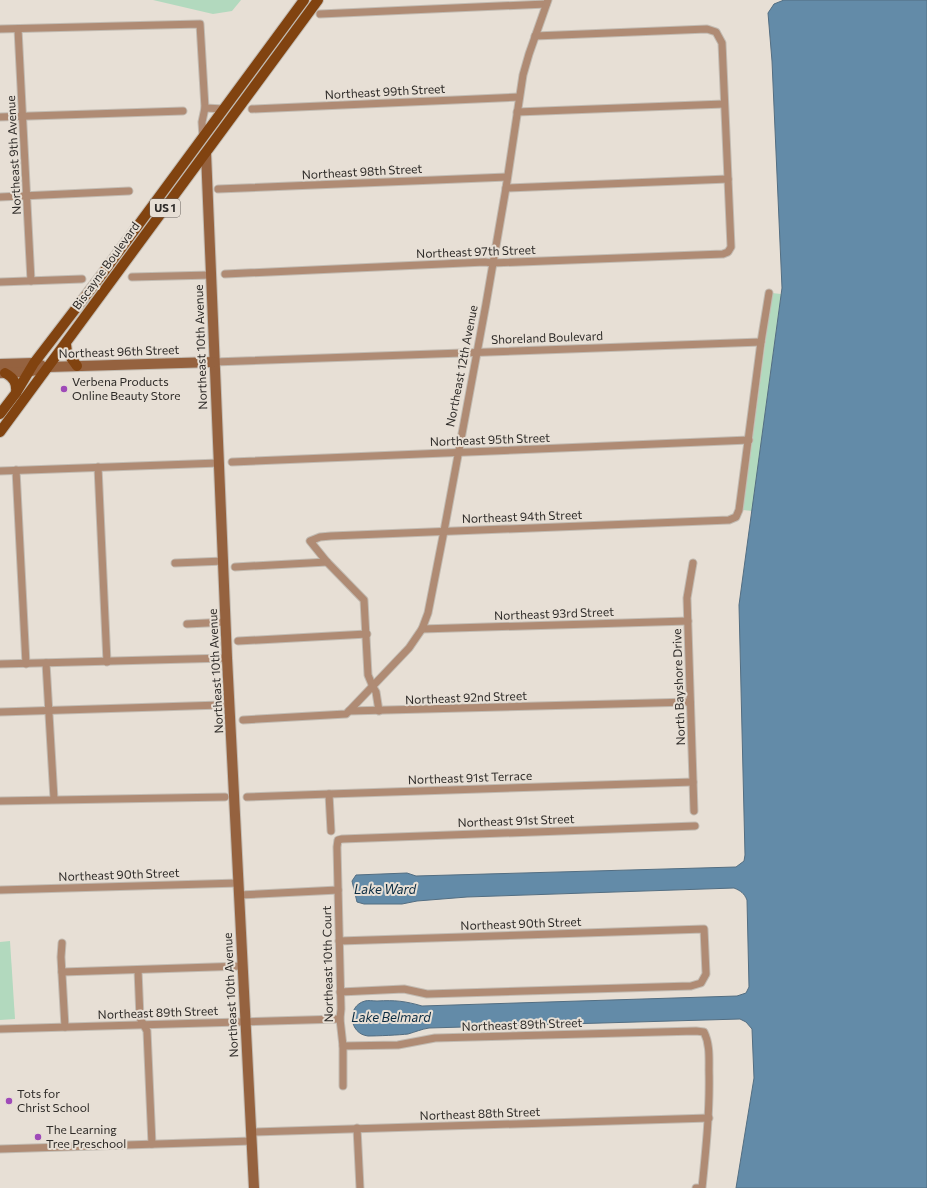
<svg xmlns="http://www.w3.org/2000/svg" width="927" height="1188" font-family="Commissioner,sans-serif">
  <rect width="100%" height="100%" fill="#e7dfd5"/>
  <g fill="#b2d9be">
    <path d="M153,0H241L232,11L213,14Z"/>
    <path d="M772,293L781,294L752,511L743,510Z"/>
    <path d="M10,941L15,1019L0,1020V942Z"/>
  </g>
  <path fill="#638ba8" stroke="#536e82" d="M784,0H927V1188H736L754,1078L752,1029L746,1022L740,1019L429,1028C422,1029 415,1032 408,1034C400,1035 377,1036 368,1036C349,1034 346,1006 365,1001C368,1000 373,1001 377,1001C395,1000 405,1001 422,1006L737,996L746,993L749,987L747,900C744,893 741,891 734,888L467,897L417,901L402,904H364L357,902L352,881L356,875L407,873L416,876L736,867L744,861L745,855L739,605L782,288L772,61L768,13L774,4Z"/>
  <g fill="none" stroke-linecap="round" stroke-linejoin="round">
    <defs>
      <g id="street">
        <path d="M320,14L546,4"/>
        <path d="M0,29L200,24L205,108L202,122L203,138"/>
        <path d="M18,29L31,281"/>
        <path d="M205,108L224,109"/>
        <path d="M252,109L519,97"/>
        <path d="M517,112L724,104"/>
        <path d="M0,117L183,111"/>
        <path d="M506,188L728,179"/>
        <path d="M218,189L507,177"/>
        <path d="M0,197L129,191"/>
        <path d="M225,274L485,262L492,263L723,254L728,252L731,247L722,43L716,32L707,29L535,36"/>
        <path d="M132,277L211,275"/>
        <path d="M0,282L82,279"/>
        <path d="M214,362L761,342"/>
        <path d="M232,462L749,440"/>
        <path d="M98,467L107,662"/>
        <path d="M16,470L26,664"/>
        <path d="M0,471L219,463"/>
        <path d="M175,563L224,561"/>
        <path d="M693,563L687,598L694,811"/>
        <path d="M235,567L327,562"/>
        <path d="M187,624L226,622"/>
        <path d="M422,629L688,621"/>
        <path d="M238,641L367,634"/>
        <path d="M46,663L54,799"/>
        <path d="M0,664L227,658"/>
        <path d="M349,711L409,648L422,629L428,613L444,531L486,304L506,188L523,75L529,54L548,0"/>
        <path d="M379,711L376,692L373,687L368,675L364,600L327,562L310,541L320,537L331,536L729,520L736,517L739,510L761,342L769,293"/>
        <path d="M0,712L221,705"/>
        <path d="M243,720L346,714L349,711L690,702"/>
        <path d="M329,794L331,831"/>
        <path d="M247,797L329,794L693,782"/>
        <path d="M0,801L225,797"/>
        <path d="M0,890L239,883"/>
        <path d="M239,895L338,890"/>
        <path d="M339,941L704,929L706,974L701,983L691,986L427,994L404,989L340,992"/>
        <path d="M62,943L61,957L65,1027"/>
        <path d="M138,970L140,1018L147,1031L152,1144"/>
        <path d="M62,972L243,966"/>
        <path d="M0,1029L340,1019"/>
        <path d="M343,1046L398,1045L435,1038L696,1031L704,1032C710,1044 709,1058 709,1071C710,1110 706,1149 702,1188H696"/>
        <path d="M343,1086V1046L340,1019L341,1009L337,847L338,840L342,839L695,826"/>
        <path d="M357,1128L360,1188"/>
        <path d="M252,1132L709,1118"/>
        <path d="M0,1149L252,1141"/>
      </g>
      <g id="secondary">
        <path d="M206,153L227,658L254,1188"/>
        <path d="M0,364L34,363L41,365"/>
        <path d="M0,373L28,372L48,367L214,362"/>
      </g>
      <g id="primary">
        <path d="M66,344L67,352L77,366"/>
        <path d="M5,373C14,378 17,383 16,393"/>
        <path d="M0,414L16,393L34,363L100,277L304,0"/>
        <path d="M0,432L318,0"/>
      </g>
    </defs>
    <use href="#street" stroke="#c2bbb2" stroke-width="9"/>
    <use href="#secondary" stroke="#c2bbb2" stroke-width="12"/>
    <use href="#primary" stroke="#c2bbb2" stroke-width="12"/>
    <use href="#street" stroke="#af8b74" stroke-width="7"/>
    <use href="#secondary" stroke="#95623f" stroke-width="10"/>
    <use href="#primary" stroke="#814310" stroke-width="10"/>
  </g>
  <g fill="#9f4ab8" stroke="#e7dfd5" stroke-width="1.5">
    <circle cx="64" cy="389" r="4"/>
    <circle cx="9" cy="1101" r="4"/>
    <circle cx="38" cy="1137" r="4"/>
  </g>
  <g text-anchor="middle" stroke-width="4" stroke-linejoin="round" paint-order="stroke">
    <rect fill="#e7dfd5" stroke="#66615c" stroke-width="1" x="150" y="199" width="30" height="18" rx="3"/>
    <g font-size="11" font-weight="bold" fill="#2e2b28">
      <text x="165" y="212">US 1</text>
    </g>
    <g font-size="12" fill="#2e2b28" stroke="#e7dfd5">
      <text transform="translate(385 92) rotate(-3)" y="4">Northeast 99th Street</text>
      <text transform="translate(14 155) rotate(-93)" y="4">Northeast 9th Avenue</text>
      <text transform="translate(362 172) rotate(-3)" y="4">Northeast 98th Street</text>
      <text transform="translate(476 252) rotate(-2)" y="4">Northeast 97th Street</text>
      <text transform="translate(106 266) rotate(-54)" y="4">Biscayne Boulevard</text>
      <text transform="translate(547 338) rotate(-2)" y="4">Shoreland Boulevard</text>
      <text transform="translate(201 347) rotate(-92)" y="4">Northeast 10th Avenue</text>
      <text transform="translate(119 352) rotate(-2)" y="4">Northeast 96th Street</text>
      <text transform="translate(462 366) rotate(-79)" y="4">Northeast 12th Avenue</text>
      <text transform="translate(490 440) rotate(-2)" y="4">Northeast 95th Street</text>
      <text transform="translate(522 517) rotate(-2)" y="4">Northeast 94th Street</text>
      <text transform="translate(554 614) rotate(-2)" y="4">Northeast 93rd Street</text>
      <text transform="translate(216 671) rotate(-93)" y="4">Northeast 10th Avenue</text>
      <text transform="translate(679 687) rotate(-92)" y="4">North Bayshore Drive</text>
      <text transform="translate(466 698) rotate(-2)" y="4">Northeast 92nd Street</text>
      <text transform="translate(470 778) rotate(-2)" y="4">Northeast 91st Terrace</text>
      <text transform="translate(516 821) rotate(-2)" y="4">Northeast 91st Street</text>
      <text transform="translate(119 875) rotate(-2)" y="4">Northeast 90th Street</text>
      <text transform="translate(521 924) rotate(-2)" y="4">Northeast 90th Street</text>
      <text transform="translate(328 964) rotate(-91)" y="4">Northeast 10th Court</text>
      <text transform="translate(231 995) rotate(-93)" y="4">Northeast 10th Avenue</text>
      <text transform="translate(158 1013) rotate(-2)" y="4">Northeast 89th Street</text>
      <text transform="translate(522 1025) rotate(-2)" y="4">Northeast 89th Street</text>
      <text transform="translate(480 1114) rotate(-2)" y="4">Northeast 88th Street</text>
    </g>
    <g font-size="12" fill="#2e2b28" stroke="#e7dfd5" text-anchor="start">
      <text x="72" y="386">Verbena Products<tspan x="72" dy="14">Online Beauty Store</tspan></text>
      <text x="17" y="1098">Tots for<tspan x="17" dy="14">Christ School</tspan></text>
      <text x="46" y="1134">The Learning<tspan x="46" dy="14">Tree Preschool</tspan></text>
    </g>
    <g font-size="13" font-style="italic" fill="#0b2c42" stroke="#e7dfd5">
      <text x="385" y="894">Lake Ward</text>
      <text x="391" y="1022">Lake Belmard</text>
    </g>
  </g>
</svg>
